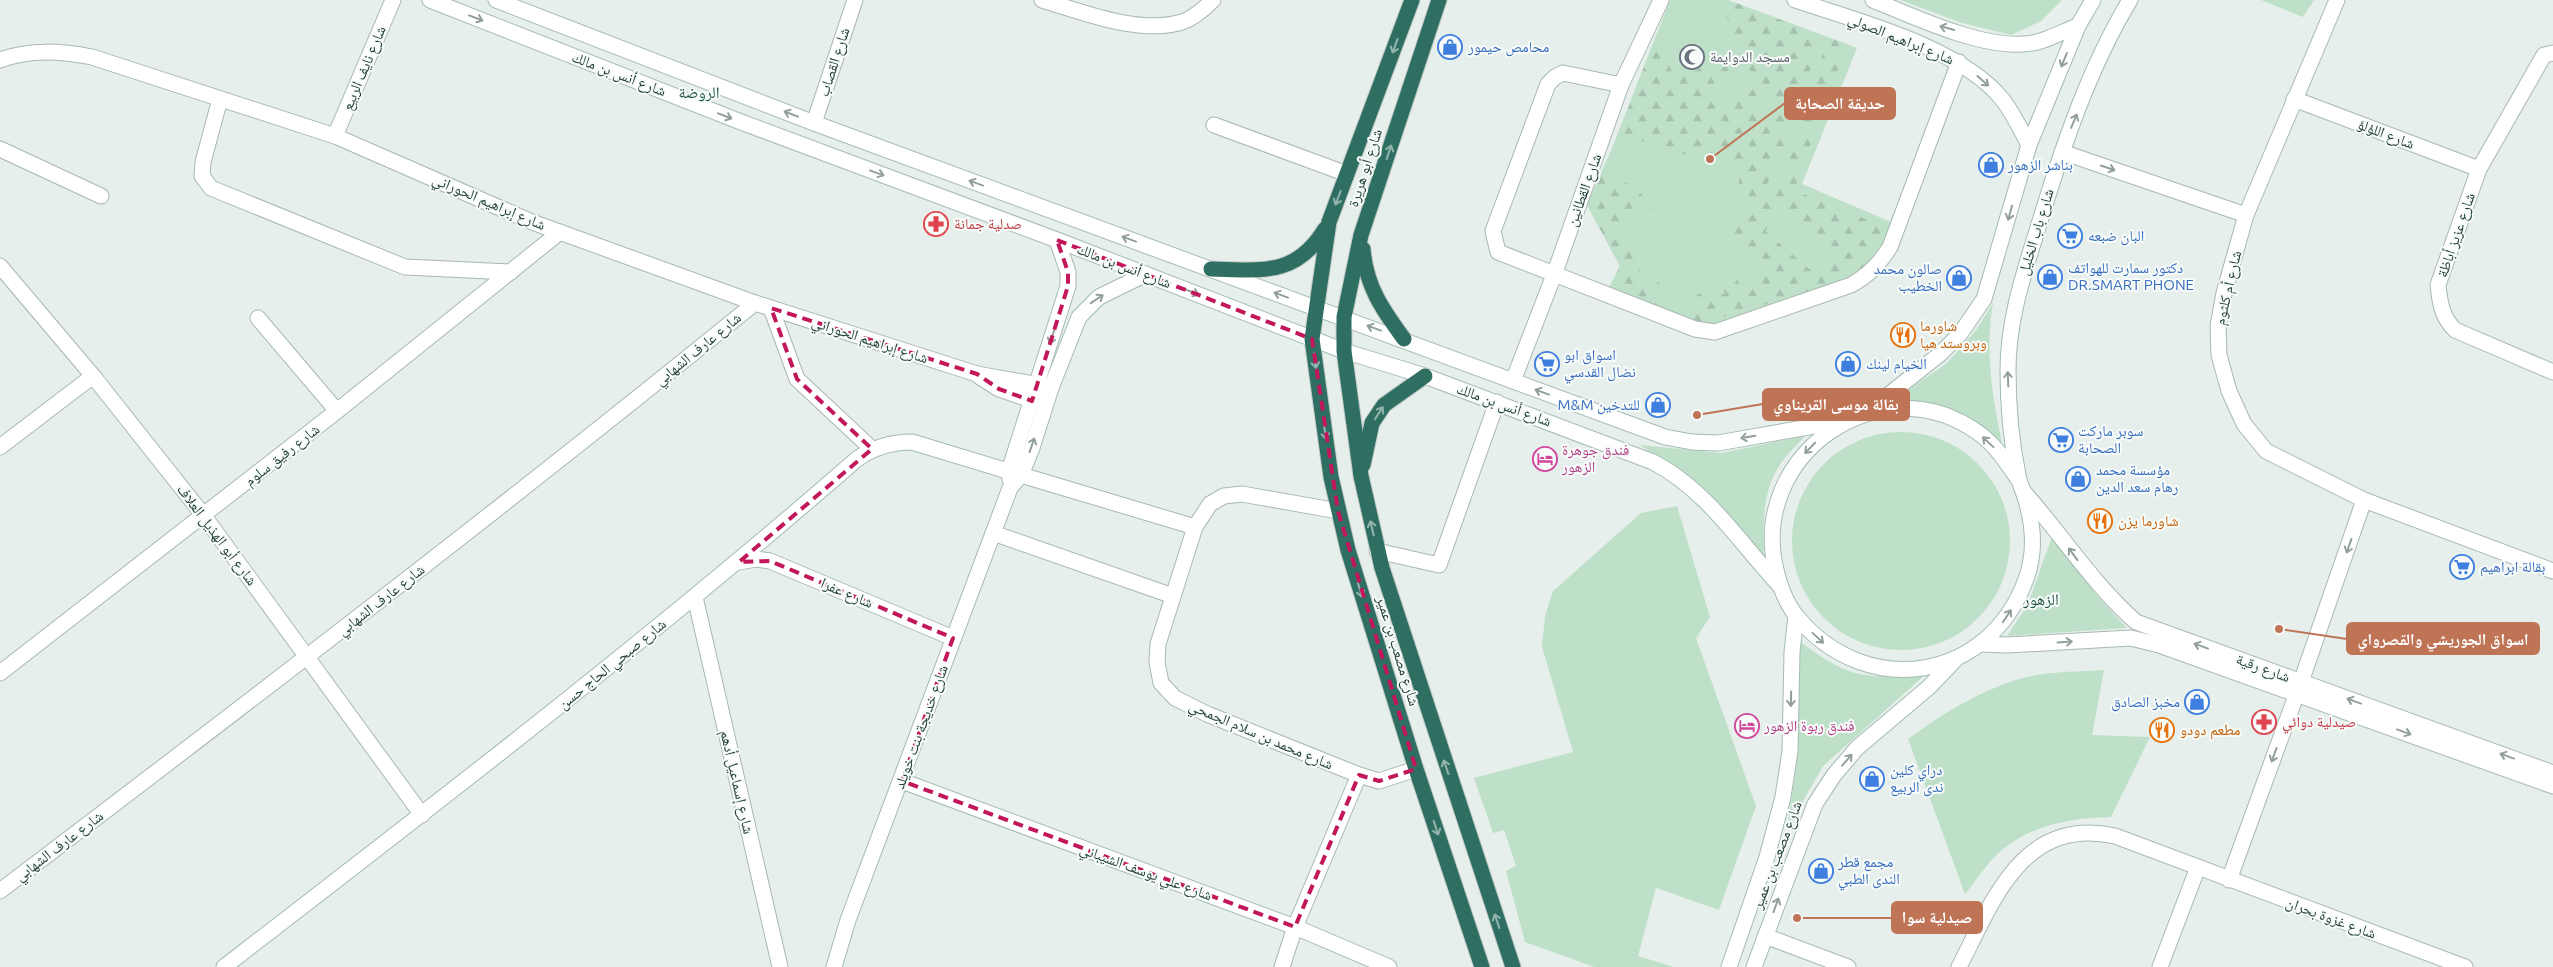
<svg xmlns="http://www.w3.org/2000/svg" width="2553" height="967" font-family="Ubuntu,'Noto Naskh Arabic',sans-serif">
  <defs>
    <pattern id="forest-firs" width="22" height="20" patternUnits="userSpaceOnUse" patternTransform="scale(1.25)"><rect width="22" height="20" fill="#bfe0c8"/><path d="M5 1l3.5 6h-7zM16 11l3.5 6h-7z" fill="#a4c1ad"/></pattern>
  </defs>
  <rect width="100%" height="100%" fill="#e6efeb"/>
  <g fill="#bfe0c8">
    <path d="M1670,0H1728L1857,48L1802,184L1898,225L1855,290L1704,326L1608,290L1620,266L1587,205L1612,148Z"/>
    <path d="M1900,0H2062L2041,21L2011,35L1962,23Z"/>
    <path d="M2261,0H2314L2303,17Z"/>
    <path d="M1993,303C1985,348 1992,397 2002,442C1965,417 1939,402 1894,400L1947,363L1977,329Z"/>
    <circle cx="1901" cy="541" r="109"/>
    <path d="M1805,436C1797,445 1788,453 1781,463C1762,490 1763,525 1764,557L1690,479L1640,445L1721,453Z"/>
    <path d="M1677,506L1710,617L1696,638L1756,806L1719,910L1656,888L1638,956L1674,967H1594L1525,942L1506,871L1516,866L1504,830L1493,833L1474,778L1573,752L1542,647L1545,616L1553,591L1641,513Z"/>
    <path d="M2052,537L2098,597L2127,628L2007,636L2027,606Z"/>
    <path d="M1798,640C1849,679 1864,679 1926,674L1823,766L1787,829L1797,761Z"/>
    <path d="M2104,670L2092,735L2150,737L2111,817C2072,818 2034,824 2002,850C1988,861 1977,880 1965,894L1908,739C1944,713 1983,688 2027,677C2051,671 2078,672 2104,670Z"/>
  </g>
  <g fill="url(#forest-firs)">
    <path d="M1719,0H1728L1821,35L1805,87L1796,91V98L1774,110L1768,99L1752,109L1761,127L1796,105L1799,106L1781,161L1773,177L1755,198L1738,192L1741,160L1671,153L1619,132L1657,33L1675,81L1724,57L1729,70L1712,78L1723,102L1757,87Z"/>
    <path d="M1828,37L1847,44L1794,190L1888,228L1861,270L1833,285L1699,324L1608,290L1620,266L1587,205L1603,169L1637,189L1656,211L1647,217L1643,210L1617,227L1632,255L1640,249L1645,258L1636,264L1651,287L1659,282L1666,294L1655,301L1658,306L1666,302L1669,309L1674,307L1678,313L1683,309L1686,315L1697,309L1692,298L1703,292L1709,300L1725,293L1723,289L1726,287L1723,280L1734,274L1740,285L1765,267L1758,252L1741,247L1729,223L1750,217L1769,200L1781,212L1765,231L1814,273L1834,250L1773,195L1788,166Z"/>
  </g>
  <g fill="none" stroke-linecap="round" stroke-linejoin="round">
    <defs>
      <g id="street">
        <path d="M1042,0C1083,12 1139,35 1182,22C1194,18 1204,9 1213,0"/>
        <path d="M2337,0L2246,215L2224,293L2218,326L2219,355L2229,391L2244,424L2266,451L2364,500L2553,571"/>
        <path d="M2553,53L2544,55L2479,169L2438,285C2440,304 2442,317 2455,330L2553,372"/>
        <path d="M0,60C31,49 60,51 92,57L335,136L532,222L755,303L977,374L1050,387"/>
        <path d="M1621,85L1563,73L1555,77L1548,84L1493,231L1498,252L1695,329L1715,332L1851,285C1869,275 1879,264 1890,247L1959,62"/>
        <path d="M220,99L203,162L202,176L211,188L405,267L511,272"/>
        <path d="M2294,99L2479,169"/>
        <path d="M814,123L855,0"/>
        <path d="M1214,125L1347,174"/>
        <path d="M335,136L393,0"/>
        <path d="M0,149L101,196"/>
        <path d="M2062,152L2246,215"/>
        <path d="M0,266L93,376L204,516L422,815"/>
        <path d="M771,308L797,379L872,449"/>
        <path d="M258,318L337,411"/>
        <path d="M980,377L999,389L1043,404"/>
        <path d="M1513,381L1554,275L1621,85L1661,0"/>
        <path d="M0,447L93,376"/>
        <path d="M1021,475L1195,527"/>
        <path d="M2023,491C2062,535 2092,583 2136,622L2553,773"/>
        <path d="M1338,511L1242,494L1224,496L1210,504L1195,527L1158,644L1157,662L1161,683L1175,698L1207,714L1359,775L1379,781L1416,769"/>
        <path d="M993,533L1173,596"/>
        <path d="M1377,551L1439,565L1497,402"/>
        <path d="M695,597L780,967"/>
        <path d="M1981,644L2008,645L2131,638L2159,645L2553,786"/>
        <path d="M0,673L337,411L560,232"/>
        <path d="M2301,682L2364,500"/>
        <path d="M2229,880L2297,693"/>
        <path d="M0,891C254,698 508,504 755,303"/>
        <path d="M1765,936L1848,967"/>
        <path d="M1282,967L1295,927L1359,775"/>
        <path d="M1959,967C1993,901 2022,816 2115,836L2465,967"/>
        <path d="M2160,967L2198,867"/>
      </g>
      <g id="secondary">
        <path d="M430,0L741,122L1057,240L1344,351L1425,376L1653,462C1707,490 1739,542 1780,586"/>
        <path d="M496,0L814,123L1665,437L1692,442L1718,443L1848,420"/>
        <path d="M1795,0C1857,21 1960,47 2002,99C2013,113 2021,130 2029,145"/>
        <path d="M1873,0C1915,17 1978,47 2023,44C2041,44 2061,32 2078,26"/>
        <path d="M1867,412L1940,354L1960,334L1984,299L2029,145L2078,26L2093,0"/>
        <path d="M1010,479L1009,471L1068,286V272L1057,240"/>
        <path d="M2018,479C2007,463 1996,446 1980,434C1882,361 1748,454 1776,570C1780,587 1786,604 1798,618C1867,700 1989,682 2026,579C2036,552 2033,521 2024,494C2022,488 2019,482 2018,475C2011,441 2008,405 2008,370C2008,318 2025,270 2040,221C2063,146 2089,68 2130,0"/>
        <path d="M739,562L756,559L770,561L953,638"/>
        <path d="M902,781L1295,927L1389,967"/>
        <path d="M224,967C438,802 653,637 857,459C874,447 891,442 912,442L1021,475"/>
        <path d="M834,967L848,920L1010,488L1021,475L1032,448L1051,388L1079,317L1099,297L1146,274"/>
        <path d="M1729,967L1767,857L1783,797L1790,751L1792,652L1796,616"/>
        <path d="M1754,967L1815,804L1834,775L1857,748L1929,687L1955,660"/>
      </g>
      <g id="highway">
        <path d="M1412,0L1329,222L1312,339L1331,477L1348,550L1416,769L1482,967"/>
        <path d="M1439,0L1361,235L1344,317V351L1361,476L1382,568L1513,967"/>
        <path d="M1363,249C1366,286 1382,309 1404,339"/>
        <path d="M1211,269C1261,270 1296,277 1325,229"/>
        <path d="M1363,465L1372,423L1384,405L1425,376"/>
      </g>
    </defs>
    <use href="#street" stroke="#a8b8b2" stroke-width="17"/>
    <use href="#secondary" stroke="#a4bbb3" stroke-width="17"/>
    <use href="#highway" stroke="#c2cac8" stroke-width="17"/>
    <use href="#street" stroke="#fff" stroke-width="15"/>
    <use href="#secondary" stroke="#fff" stroke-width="15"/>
    <use href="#highway" stroke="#2f6f62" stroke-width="15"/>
  </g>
  <defs><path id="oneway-shaft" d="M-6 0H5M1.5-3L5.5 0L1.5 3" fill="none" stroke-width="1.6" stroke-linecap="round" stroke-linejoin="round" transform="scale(1.25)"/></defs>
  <g stroke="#92a09c">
    <use href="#oneway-shaft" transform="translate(476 18) rotate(21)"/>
    <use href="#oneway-shaft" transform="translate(1947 28) rotate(-164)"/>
    <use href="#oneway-shaft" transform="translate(2064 60) rotate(112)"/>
    <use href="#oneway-shaft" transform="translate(1983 81) rotate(41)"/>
    <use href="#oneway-shaft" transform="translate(791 114) rotate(-159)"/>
    <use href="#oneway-shaft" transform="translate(725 116) rotate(21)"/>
    <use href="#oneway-shaft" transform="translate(2074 121) rotate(-67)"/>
    <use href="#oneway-shaft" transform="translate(2108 168) rotate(19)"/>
    <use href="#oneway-shaft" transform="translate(877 173) rotate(20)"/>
    <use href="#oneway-shaft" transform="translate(976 183) rotate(-160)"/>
    <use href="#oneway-shaft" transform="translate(2010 213) rotate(106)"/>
    <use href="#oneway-shaft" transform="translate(1129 239) rotate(-160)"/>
    <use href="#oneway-shaft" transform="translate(1192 292) rotate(21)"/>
    <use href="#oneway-shaft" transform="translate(1281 295) rotate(-160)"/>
    <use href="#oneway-shaft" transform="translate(1097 299) rotate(-34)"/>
    <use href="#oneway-shaft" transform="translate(1374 328) rotate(-160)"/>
    <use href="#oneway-shaft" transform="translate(1052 337) rotate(108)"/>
    <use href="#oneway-shaft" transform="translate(2008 379) rotate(-92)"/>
    <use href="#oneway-shaft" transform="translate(1542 392) rotate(-160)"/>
    <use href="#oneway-shaft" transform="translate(1748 437) rotate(170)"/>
    <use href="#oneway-shaft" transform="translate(1988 442) rotate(-137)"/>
    <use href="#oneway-shaft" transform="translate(1032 445) rotate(-71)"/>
    <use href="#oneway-shaft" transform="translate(1810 448) rotate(134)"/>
    <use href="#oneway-shaft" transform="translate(2349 546) rotate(109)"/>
    <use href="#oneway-shaft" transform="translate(2073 554) rotate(-126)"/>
    <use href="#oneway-shaft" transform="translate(2007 616) rotate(-56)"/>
    <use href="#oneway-shaft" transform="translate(1818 638) rotate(43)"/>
    <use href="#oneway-shaft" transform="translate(2065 642) rotate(-4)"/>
    <use href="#oneway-shaft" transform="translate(2201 646) rotate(-160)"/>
    <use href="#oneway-shaft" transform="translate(1791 699) rotate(91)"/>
    <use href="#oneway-shaft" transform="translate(2354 701) rotate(-160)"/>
    <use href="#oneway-shaft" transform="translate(2404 732) rotate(20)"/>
    <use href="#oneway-shaft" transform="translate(2274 755) rotate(110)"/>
    <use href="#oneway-shaft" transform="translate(2507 756) rotate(-160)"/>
    <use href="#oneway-shaft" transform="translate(1847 760) rotate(-49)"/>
    <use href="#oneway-shaft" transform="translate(1776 905) rotate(-70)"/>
  </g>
  <g stroke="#93b5ae">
    <use href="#oneway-shaft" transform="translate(1395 46) rotate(110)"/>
    <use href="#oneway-shaft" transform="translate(1389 152) rotate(-72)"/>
    <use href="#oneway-shaft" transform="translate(1338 198) rotate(111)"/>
    <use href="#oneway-shaft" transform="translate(1315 361) rotate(82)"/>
    <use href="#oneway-shaft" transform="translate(1379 413) rotate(-57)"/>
    <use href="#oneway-shaft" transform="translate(1325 432) rotate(82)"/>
    <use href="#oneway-shaft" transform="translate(1372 528) rotate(-103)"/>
    <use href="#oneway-shaft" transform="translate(1360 590) rotate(73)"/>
    <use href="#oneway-shaft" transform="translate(1446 767) rotate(-109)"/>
    <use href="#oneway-shaft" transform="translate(1436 828) rotate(72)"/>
    <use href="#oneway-shaft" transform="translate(1497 921) rotate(-109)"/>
  </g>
  <path fill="none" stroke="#c2185b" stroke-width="4" stroke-dasharray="10 6" stroke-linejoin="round" d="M1057,240L1312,339L1338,511L1416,769L1379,781L1359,775L1295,927L902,781L953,638L770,561L739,562L872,449L797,379L771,308L977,374L999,389L1032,401L1068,286V272Z"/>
  <defs>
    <symbol id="shop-ring" viewBox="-11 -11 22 22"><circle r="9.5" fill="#f7fbf9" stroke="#3f7fe0" stroke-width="1.5"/><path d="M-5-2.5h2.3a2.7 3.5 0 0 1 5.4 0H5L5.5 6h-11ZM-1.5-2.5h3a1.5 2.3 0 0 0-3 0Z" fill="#3f7fe0"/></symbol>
    <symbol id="mosque-ring" viewBox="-11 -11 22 22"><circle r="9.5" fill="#f7fbf9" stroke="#6b7280" stroke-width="1.5"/><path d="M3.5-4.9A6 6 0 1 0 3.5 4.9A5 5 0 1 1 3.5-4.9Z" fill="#6b7280"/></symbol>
    <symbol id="pharmacy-ring" viewBox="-11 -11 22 22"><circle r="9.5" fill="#f7fbf9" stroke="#e0444e" stroke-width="1.5"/><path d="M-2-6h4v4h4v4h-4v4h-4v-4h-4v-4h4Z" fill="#e0444e"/></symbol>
    <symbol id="supermarket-ring" viewBox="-11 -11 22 22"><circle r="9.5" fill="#f7fbf9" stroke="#3f7fe0" stroke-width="1.5"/><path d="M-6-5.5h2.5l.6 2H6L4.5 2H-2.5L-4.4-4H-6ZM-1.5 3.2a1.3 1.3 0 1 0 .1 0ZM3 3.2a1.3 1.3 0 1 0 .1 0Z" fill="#3f7fe0"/></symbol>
    <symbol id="restaurant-ring" viewBox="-11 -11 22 22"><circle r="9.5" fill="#f7fbf9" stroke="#e8710a" stroke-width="1.5"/><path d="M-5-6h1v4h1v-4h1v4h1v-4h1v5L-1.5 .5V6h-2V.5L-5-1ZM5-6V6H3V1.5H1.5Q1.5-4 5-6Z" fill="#e8710a"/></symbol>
    <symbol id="hotel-ring" viewBox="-11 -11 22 22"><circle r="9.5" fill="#f7fbf9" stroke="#d1479c" stroke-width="1.5"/><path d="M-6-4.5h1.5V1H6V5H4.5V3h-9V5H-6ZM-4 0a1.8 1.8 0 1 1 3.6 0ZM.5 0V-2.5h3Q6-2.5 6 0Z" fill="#d1479c"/></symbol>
  </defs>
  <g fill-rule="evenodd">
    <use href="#shop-ring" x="1436" y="33" width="28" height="28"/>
    <use href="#mosque-ring" x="1678" y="43" width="28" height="28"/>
    <use href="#shop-ring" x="1977" y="151" width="28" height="28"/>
    <use href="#pharmacy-ring" x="922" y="210" width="28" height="28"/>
    <use href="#supermarket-ring" x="2056" y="222" width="28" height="28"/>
    <use href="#shop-ring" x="2036" y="263" width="28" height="28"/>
    <use href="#shop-ring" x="1945" y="264" width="28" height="28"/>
    <use href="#restaurant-ring" x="1889" y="321" width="28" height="28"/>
    <use href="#supermarket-ring" x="1533" y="350" width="28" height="28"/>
    <use href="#shop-ring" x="1834" y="350" width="28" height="28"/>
    <use href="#shop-ring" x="1644" y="391" width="28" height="28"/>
    <use href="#supermarket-ring" x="2047" y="426" width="28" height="28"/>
    <use href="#hotel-ring" x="1531" y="445" width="28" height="28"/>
    <use href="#shop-ring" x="2064" y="465" width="28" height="28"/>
    <use href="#restaurant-ring" x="2086" y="507" width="28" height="28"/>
    <use href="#supermarket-ring" x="2448" y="553" width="28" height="28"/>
    <use href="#shop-ring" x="2183" y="688" width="28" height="28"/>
    <use href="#pharmacy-ring" x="2250" y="708" width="28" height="28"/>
    <use href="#hotel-ring" x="1733" y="712" width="28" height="28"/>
    <use href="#restaurant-ring" x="2148" y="716" width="28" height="28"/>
    <use href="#shop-ring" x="1858" y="765" width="28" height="28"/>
    <use href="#shop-ring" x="1807" y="857" width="28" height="28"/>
  </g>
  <g text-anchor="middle" stroke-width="4" stroke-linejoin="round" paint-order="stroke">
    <g font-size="15" fill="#24423a" stroke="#f7fbf9">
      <text transform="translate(1901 39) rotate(22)" y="5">شارع إبراهيم الصولي</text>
      <text transform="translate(834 62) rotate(-72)" y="5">شارع القصاب</text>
      <text transform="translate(364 68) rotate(-67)" y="5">شارع نايف الربيع</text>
      <text transform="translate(619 74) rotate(21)" y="5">شارع أنس بن مالك</text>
      <text transform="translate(2386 134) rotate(21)" y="5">شارع اللؤلؤ</text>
      <text transform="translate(1365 168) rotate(-72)" y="5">شارع أبو هريرة</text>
      <text transform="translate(1584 190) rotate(-70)" y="5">شارع القطانين</text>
      <text transform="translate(489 202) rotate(23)" y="5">شارع إبراهيم الحوراني</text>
      <text transform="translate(2036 232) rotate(-73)" y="5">شارع باب الخليل</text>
      <text transform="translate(2456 235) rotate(-71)" y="5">شارع عزيز أباظة</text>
      <text transform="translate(1124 266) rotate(21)" y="5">شارع أنس بن مالك</text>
      <text transform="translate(2228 288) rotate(-77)" y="5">شارع أم كلثوم</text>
      <text transform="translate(870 340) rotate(18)" y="5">شارع إبراهيم الحوراني</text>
      <text transform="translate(698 349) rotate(-39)" y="5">شارع عارف الشهابي</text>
      <text transform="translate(1504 405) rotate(20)" y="5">شارع أنس بن مالك</text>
      <text transform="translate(282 455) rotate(-38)" y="5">شارع رفيق سلوم</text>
      <text transform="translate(217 535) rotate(53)" y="5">شارع أبو الهذيل العلاف</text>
      <text transform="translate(847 593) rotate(23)" y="5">شارع عفرا</text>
      <text transform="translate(381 600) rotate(-38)" y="5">شارع عارف الشهابي</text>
      <text transform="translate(1398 651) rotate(73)" y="5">شارع مصعب بن عمير</text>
      <text transform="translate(612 664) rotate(-39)" y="5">شارع صبحي الحاج حسن</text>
      <text transform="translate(2263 668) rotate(20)" y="5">شارع رقية</text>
      <text transform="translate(921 727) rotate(-70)" y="5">شارع خديجة بنت خويلد</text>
      <text transform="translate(1261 735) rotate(23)" y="5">شارع محمد بن سلام الجمحي</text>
      <text transform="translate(737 782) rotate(77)" y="5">شارع إسماعيل أدهم</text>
      <text transform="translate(59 846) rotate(-37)" y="5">شارع عارف الشهابي</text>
      <text transform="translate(1777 855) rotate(-69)" y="5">شارع مصعب بن عمير</text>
      <text transform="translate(1146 872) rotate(20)" y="5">شارع علي يوسف الشيباني</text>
      <text transform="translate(2331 918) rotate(20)" y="5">شارع غزوة بحران</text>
    </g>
    <g font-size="15" fill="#366cbe" stroke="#f7fbf9" text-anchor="start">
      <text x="1468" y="52">محامص حيمور</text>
      <text x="2008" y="170">بناشر الزهور</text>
      <text x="2088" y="241">البان ضبعه</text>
      <text x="2068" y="273">دكتور سمارت للهواتف<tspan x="2068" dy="17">DR.SMART PHONE</tspan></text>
      <text x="1942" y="274" text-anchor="end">صالون محمد<tspan x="1942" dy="17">الخطيب</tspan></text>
      <text x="1564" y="360">اسواق ابو<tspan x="1564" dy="17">نضال القدسي</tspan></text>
      <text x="1866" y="369">الخيام لينك</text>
      <text x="1640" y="410" text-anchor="end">M&amp;M للتدخين</text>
      <text x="2078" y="436">سوبر ماركت<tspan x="2078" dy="17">الصحابة</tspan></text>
      <text x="2096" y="475">مؤسسة محمد<tspan x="2096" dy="17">رهام سعد الدين</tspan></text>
      <text x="2480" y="572">بقالة ابراهيم</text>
      <text x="2180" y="707" text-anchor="end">مخبز الصادق</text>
      <text x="1890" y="775">دراي كلين<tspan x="1890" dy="17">ندى الربيع</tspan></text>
      <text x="1838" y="867">مجمع قطر<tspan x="1838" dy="17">الندى الطبي</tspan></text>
    </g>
    <g font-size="15" fill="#5b616d" stroke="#f7fbf9" text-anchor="start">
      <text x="1710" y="62">مسجد الدوايمة</text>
    </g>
    <g font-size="15" fill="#be3a42" stroke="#f7fbf9" text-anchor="start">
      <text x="954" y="229">صدلية جمانة</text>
      <text x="2282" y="727">صيدلية دوائي</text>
    </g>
    <g font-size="15" fill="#c56008" stroke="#f7fbf9" text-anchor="start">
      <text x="1920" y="331">شاورما<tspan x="1920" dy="17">وبروستد هيا</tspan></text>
      <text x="2118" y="526">شاورما يزن</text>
      <text x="2180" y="735">مطعم دودو</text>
    </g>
    <g font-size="15" fill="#b23c85" stroke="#f7fbf9" text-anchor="start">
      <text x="1562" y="455">فندق جوهرة<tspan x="1562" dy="17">الزهور</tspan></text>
      <text x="1764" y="731">فندق ربوة الزهور</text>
    </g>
    <g font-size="16" fill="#1f5548" stroke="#f7fbf9">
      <text x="699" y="98">الروضة</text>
      <text x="2041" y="605">الزهور</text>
    </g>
  </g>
  <path fill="none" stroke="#c07456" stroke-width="2" d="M1710 159L1785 103M1697 415L1763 404M2279 629L2347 639M1797 918L1892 918"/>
  <g fill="#c07456" stroke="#f7fbf9" stroke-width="2">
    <circle cx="1710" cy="159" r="5"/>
    <circle cx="1697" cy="415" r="5"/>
    <circle cx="2279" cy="629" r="5"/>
    <circle cx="1797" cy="918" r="5"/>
  </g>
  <g fill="#c07456" stroke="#c07456" stroke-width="2">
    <rect x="1785" y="88" width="110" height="31" rx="5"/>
    <rect x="1763" y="389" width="146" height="31" rx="5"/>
    <rect x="2347" y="623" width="192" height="31" rx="5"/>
    <rect x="1892" y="902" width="90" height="31" rx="5"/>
  </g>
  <g font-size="16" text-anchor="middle" font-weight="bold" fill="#fff">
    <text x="1840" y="109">حديقة الصحابة</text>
    <text x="1836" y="410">بقالة موسى القريناوي</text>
    <text x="2443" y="645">اسواق الجوريشي والقصرواي</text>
    <text x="1937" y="923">صيدلية سوا</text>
  </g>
</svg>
